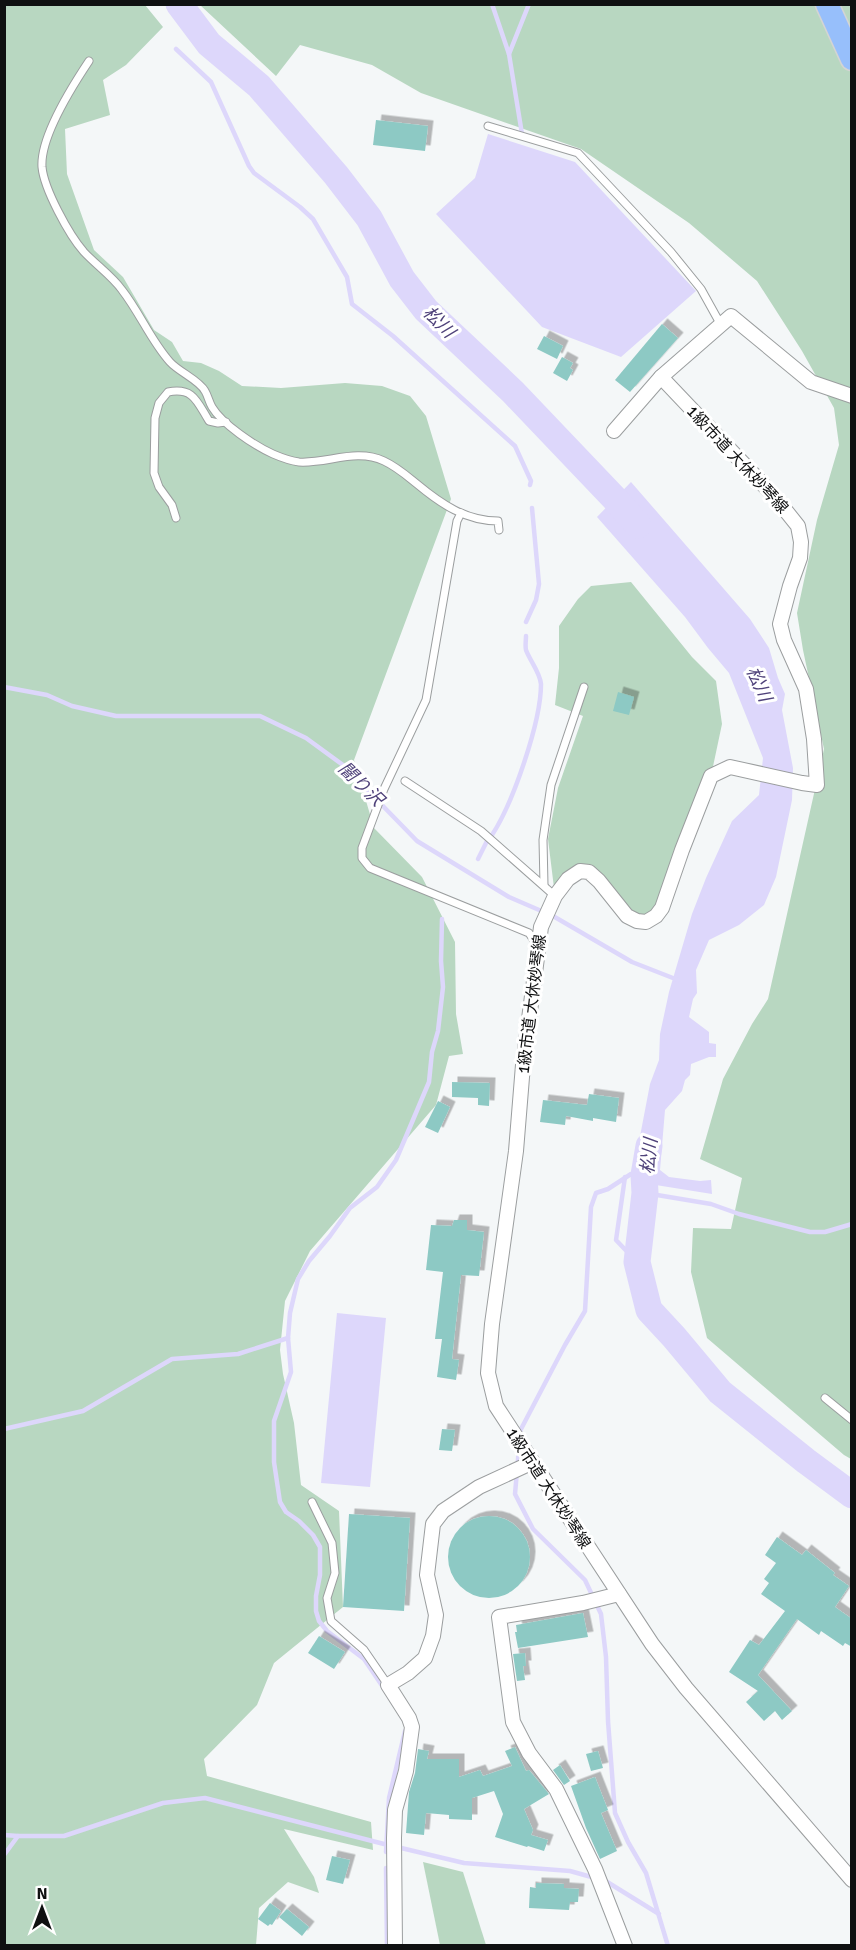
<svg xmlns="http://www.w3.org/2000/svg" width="856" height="1950" font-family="Signika,'Noto Sans JP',sans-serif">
  <defs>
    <filter id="shadow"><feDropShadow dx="5.5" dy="-5.5" stdDeviation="0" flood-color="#0004"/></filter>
  </defs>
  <rect width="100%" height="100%" fill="#f4f7f8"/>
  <g fill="#b8d7c1">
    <path d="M5,5H145L163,27L126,65L103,80L110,115L65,129L67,174L94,250L123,277L154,330L172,342L183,361L201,363L219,371L242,386L281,388L345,383L382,386L410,396L426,416L451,499L354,760L374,828L422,877L455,942L456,1014L463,1054L449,1056L436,1105L310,1251L285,1301L280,1350L283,1374L294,1423L301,1485L339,1511L343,1607L274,1663L257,1705L204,1759L207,1776L371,1822L373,1850L284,1829L314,1877L319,1893L288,1882L259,1908L256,1945L5,1946Z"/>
    <path d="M200,5H851V1459L844,1455L707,1338L691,1272L693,1228L731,1229L742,1178L700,1159L723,1079L752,1024L768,999L824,749L803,650L797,613L817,520L839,445L834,408L802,351L757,281L689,223L581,149L421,93L372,65L300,45L276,76Z"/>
    <path d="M631,582L692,657L716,681L722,724L711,776L662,908L637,921L589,872L555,896L548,839L558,788L583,716L555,705L559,668V626L578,599L591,586Z"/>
    <path d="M423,1862L463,1872L486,1945H440Z"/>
  </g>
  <g fill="#ddd7fb">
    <path d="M488,134L575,162L696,291L621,357L542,327L436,214L475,178Z"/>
    <path d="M631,482L750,619L769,648L778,678L785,694L782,710L793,768L792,800L776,877L764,905L739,925L709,940L696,970L697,993L693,999L689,1017L709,1032V1043L716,1044V1057H709L691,1064L690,1075L685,1080L682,1091L665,1110L660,1170L669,1177L700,1181L711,1180L712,1194L637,1182V1152L650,1084L659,1060L660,1034L669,992L692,914L706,878L732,821L759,795L763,758L729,673L708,648L685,617L597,517Z"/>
    <path d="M337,1313L386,1318L370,1487L321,1483Z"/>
  </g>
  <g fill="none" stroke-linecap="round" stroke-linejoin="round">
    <g stroke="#ddd7fb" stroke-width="4.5">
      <path d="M492,4L509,54L522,134"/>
      <path d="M176,49L211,82L249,166L254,173L300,207L313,219L347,277L352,304L393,336L515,446L531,481L530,485"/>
      <path d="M509,54L529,4"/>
      <path d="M526,622L536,600L539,584L532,508"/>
      <path d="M4,687L47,695L72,706L116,716H260L306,738L343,765L417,841L509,897L553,916L632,962L678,980"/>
      <path d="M492,835C513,803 541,722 541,684C540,672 530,661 526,650C525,646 526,640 526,636"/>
      <path d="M478,859L487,841"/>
      <path d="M625,1177L616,1240L637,1262"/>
      <path d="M645,1193L711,1204L739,1214L810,1232H825L852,1224"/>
      <path d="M4,1429L83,1411L172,1359L238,1354L288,1338"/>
      <path d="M520,1437V1431L565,1345L585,1311L591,1207L596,1193L608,1189L631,1174L642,1175"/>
      <path d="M519,1448L515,1494L533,1529L585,1580L601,1614L606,1657L608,1721L615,1813L628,1842L646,1873L668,1946"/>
      <path d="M385,1690L364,1659L327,1631L319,1621L316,1611V1596L320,1575V1547L313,1535L299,1521L286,1512L280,1502L274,1462V1421L291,1372L288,1338L290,1313L298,1279L309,1261L330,1236L350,1208L377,1187L396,1160L429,1082L432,1052L438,1031L443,987L441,961L442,919"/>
      <path d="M4,1835L18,1836"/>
      <path d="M397,1847L464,1863L570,1871L595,1878"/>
      <path d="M386,1852L389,1798L405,1731"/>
      <path d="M4,1855L18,1836H64L163,1803L205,1798L384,1844"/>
      <path d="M386,1868L387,1946"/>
      <path d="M604,1880L659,1914"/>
    </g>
    <g stroke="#ddd7fb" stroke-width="27">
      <path d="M179,4L209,44L259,86L336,175L369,218L402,279L426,310L513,392L615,499L638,525"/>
      <path d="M649,1146L644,1175L645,1193L637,1262L649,1310L674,1337L720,1392L806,1461L852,1495"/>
    </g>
  </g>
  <g fill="#8dc9c4" filter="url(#shadow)">
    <path d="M376,120L428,126L425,151L373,145Z"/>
    <path d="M662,324L678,338L630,392L615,380Z"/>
    <path d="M544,336L563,346L557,359L537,349Z"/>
    <path d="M562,357L573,363L570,368L573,370L567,381L553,373Z"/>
    <path d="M618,692L634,697L629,715L613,711Z"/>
    <path d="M452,1082L490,1083L489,1106L478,1105V1098L452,1097Z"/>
    <path d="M589,1094L619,1098L616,1122L593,1118V1121L566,1116L565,1125L540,1122L543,1100L587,1105Z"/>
    <path d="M438,1101L450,1107L438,1133L425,1127Z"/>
    <path d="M454,1220H467V1230L484,1232L479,1276L461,1275L452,1359L459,1360L456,1380L437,1377L442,1339H435L443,1272L426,1270L431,1225L452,1226Z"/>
    <path d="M442,1429L455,1430L452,1451L439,1450Z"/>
    <path d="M349,1514L410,1518L404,1611L343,1607Z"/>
    <circle cx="489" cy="1557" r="41"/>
    <path d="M777,1537L802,1555L806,1550L835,1573L833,1575L849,1586L835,1607L852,1619V1647L845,1643L843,1646L821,1631L819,1635L797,1619L758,1675L792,1711L782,1720L775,1711L764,1721L746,1702L758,1691L729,1672L750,1640L759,1645L785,1611L761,1594L769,1583L764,1579L776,1563L765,1555Z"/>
    <path d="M583,1613L588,1637L518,1648L515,1632H517L516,1625Z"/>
    <path d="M319,1636L345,1652L334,1669L308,1653Z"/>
    <path d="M525,1653L526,1666H523L525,1680L517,1681L513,1654Z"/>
    <path d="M515,1747L526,1771L529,1770L549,1794L524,1809L533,1830L531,1835L548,1840L544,1851L528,1846L527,1847L495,1837L503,1814L494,1791L472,1798V1820L449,1819V1815L426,1813L424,1835L406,1833L409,1792L415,1773L418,1749L429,1751L427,1759H459V1777L480,1770L483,1776L512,1766L505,1751Z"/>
    <path d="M598,1751L603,1768L591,1771L586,1754Z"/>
    <path d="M560,1765L570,1781L564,1785L553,1770Z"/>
    <path d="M595,1777L608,1810L601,1813L617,1851L600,1859L586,1828L571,1786Z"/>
    <path d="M332,1856L350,1860L343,1884L326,1880Z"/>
    <path d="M536,1883L564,1884V1888L579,1889L578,1902H570L569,1910L529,1908L530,1887L536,1888Z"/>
    <path d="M270,1903L281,1911L272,1925L270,1924L268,1926L258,1919Z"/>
    <path d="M287,1909L309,1927L302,1936L279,1917Z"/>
  </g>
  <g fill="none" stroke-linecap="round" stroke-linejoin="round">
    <defs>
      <g id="lane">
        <path d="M89,61C73,85 40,137 42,167C44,189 69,235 84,252C96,265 112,276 122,290C140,313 151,341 170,362C179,372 199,380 205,391C208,396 209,402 212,407C222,424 255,446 273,454C280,457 291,461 299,462C327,464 356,448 384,461C397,467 407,476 417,484C441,504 466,521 498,521L499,530"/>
        <path d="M488,126L578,153L671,252L701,289L721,325"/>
        <path d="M461,513L457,521L426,700L384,789L362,848V858L370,868L529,933L537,945"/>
        <path d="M176,518L172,505L159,487L154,473L155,418L159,403L168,392C194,387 197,402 209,421L218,423L226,422"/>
        <path d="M405,781L481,831L555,896"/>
        <path d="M544,885L543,840L551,785L584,687"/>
        <path d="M825,1398L852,1420"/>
        <path d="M312,1502L332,1543L335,1573L327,1598L331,1621L364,1650L388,1685"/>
      </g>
      <g id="street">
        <path d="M661,377L774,496L798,526L801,542L800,558L790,586L780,624L784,640L806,689L814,739L817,785L802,783L730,767L711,776L682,850L662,908L656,916L646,922L637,921L627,916L599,881L589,872L580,871L568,879L555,896L541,927L523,1065L516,1151L492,1324L488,1373L496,1406L652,1644L686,1688L852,1880"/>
        <path d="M614,431L661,377L731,316L811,382L852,396"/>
        <path d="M619,1594L583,1603L499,1617L513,1722L529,1753L556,1789L595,1869L625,1946"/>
        <path d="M395,1946L394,1838L395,1810L406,1771L412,1727L409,1718L388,1685L408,1673L425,1658L433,1636L436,1615L427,1575L433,1524L443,1511L479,1487L531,1463"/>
      </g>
      <path id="primary" d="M827,4L852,59"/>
    </defs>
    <use href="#lane" stroke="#9b9e9f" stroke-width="9"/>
    <use href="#street" stroke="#9b9e9f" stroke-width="16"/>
    <use href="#primary" stroke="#d4d4d4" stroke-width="25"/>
    <use href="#lane" stroke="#fff" stroke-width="7"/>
    <use href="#street" stroke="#fff" stroke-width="14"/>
    <use href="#primary" stroke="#97bffb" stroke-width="22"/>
  </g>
  <g text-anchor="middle" stroke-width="6" stroke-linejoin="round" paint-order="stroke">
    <g font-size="16" fill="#0f1011" stroke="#fff">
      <text transform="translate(738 459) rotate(47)" y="6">1級市道 大休妙琴線</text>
      <text transform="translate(531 1004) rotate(-83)" y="6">1級市道 大休妙琴線</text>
      <text transform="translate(549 1488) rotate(57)" y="6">1級市道 大休妙琴線</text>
    </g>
    <g font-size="18" font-style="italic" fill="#4f427a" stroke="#fff">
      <text transform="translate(439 322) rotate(45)" y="6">松川</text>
      <text transform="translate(759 684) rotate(66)" y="6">松川</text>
      <text transform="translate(361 784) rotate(44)" y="6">闇り沢</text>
      <text transform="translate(649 1156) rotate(-84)" y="6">松川</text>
    </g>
  </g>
  <rect width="856" height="1950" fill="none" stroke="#0f1011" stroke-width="12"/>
  <g transform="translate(42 1908)" stroke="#ffffff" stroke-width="4.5" paint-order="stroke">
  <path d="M0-4.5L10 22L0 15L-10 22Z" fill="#0f1011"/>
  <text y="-9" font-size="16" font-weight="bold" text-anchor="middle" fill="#0f1011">N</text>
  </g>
</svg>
